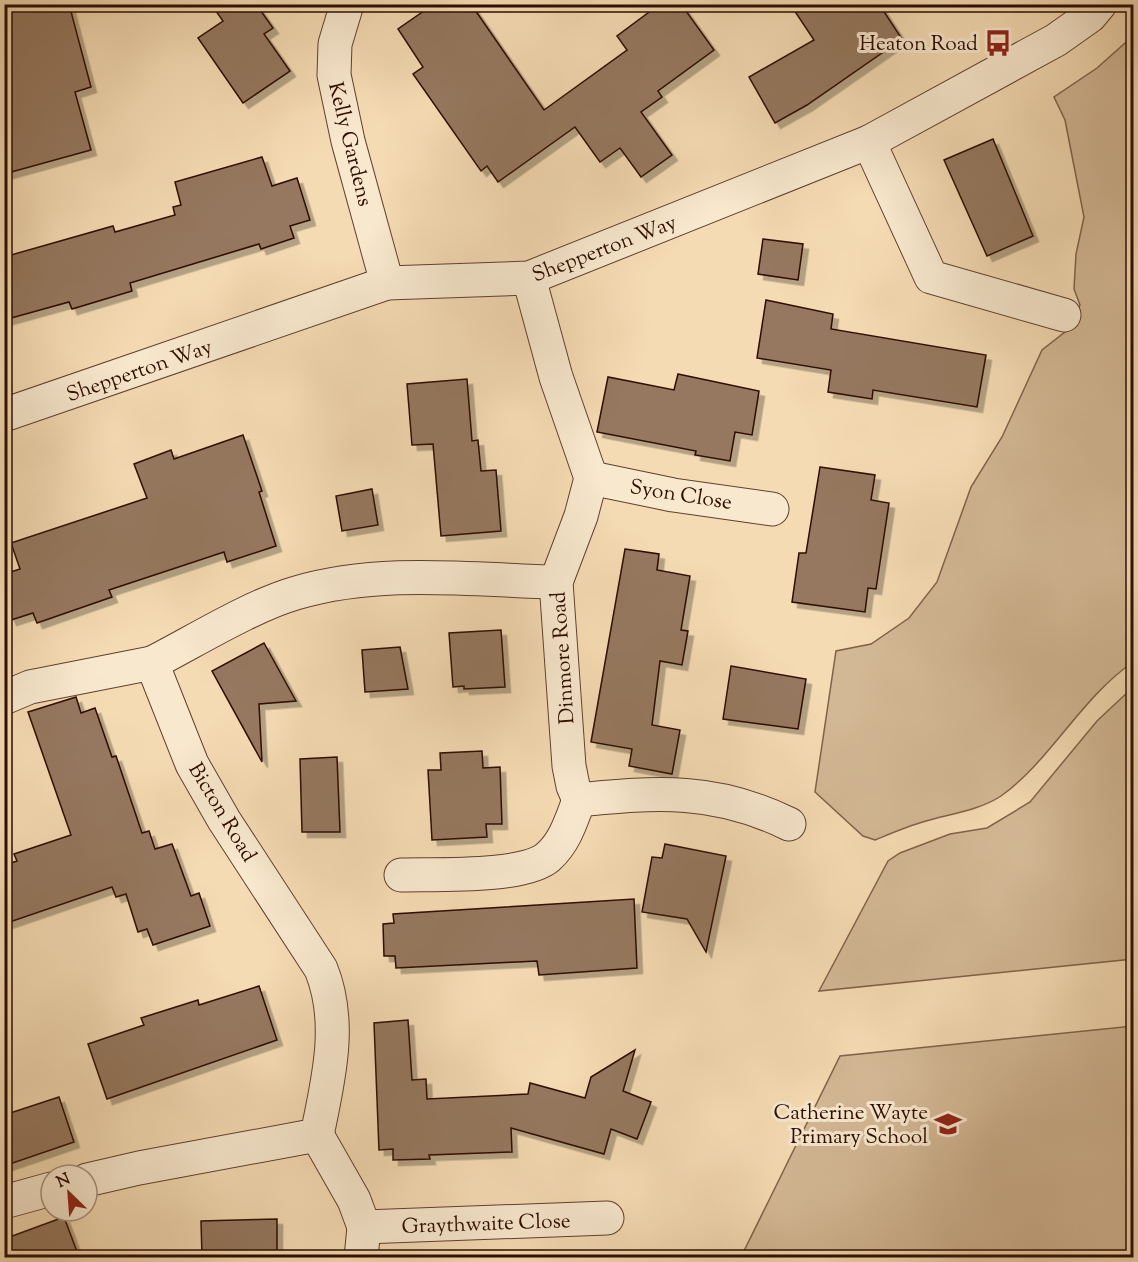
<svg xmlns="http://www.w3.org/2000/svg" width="1138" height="1262" font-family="'Sorts Mill Goudy',serif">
  <defs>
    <filter id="shadow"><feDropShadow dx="5.5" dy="5.5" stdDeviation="0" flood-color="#0004"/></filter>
  </defs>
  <rect width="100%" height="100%" fill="#f5dbb3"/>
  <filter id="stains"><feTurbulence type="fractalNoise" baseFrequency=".00333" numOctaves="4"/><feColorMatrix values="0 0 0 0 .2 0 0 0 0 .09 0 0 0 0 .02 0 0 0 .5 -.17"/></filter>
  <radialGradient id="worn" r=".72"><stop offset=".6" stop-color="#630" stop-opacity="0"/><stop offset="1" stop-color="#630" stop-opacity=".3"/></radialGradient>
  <g fill="#d3b895" stroke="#80624b" stroke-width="1.5">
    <path d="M1133,36V662C1080,699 1051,760 1001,796C980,810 950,814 926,821C908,826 892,833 875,840L863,836L815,792L836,651L871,644L909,618L937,582L971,487L1002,437L1042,350L1070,328L1080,305L1074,289L1076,254L1084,217L1065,120L1054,97L1097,68Z"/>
    <path d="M1131,689L1134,693L1133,959L819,991L888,861L900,853L950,834L987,828L1030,802L1097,721Z"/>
    <path d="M1133,1026V1257H741L840,1056Z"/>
  </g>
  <g fill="#95785e" stroke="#2d0c01" stroke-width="1.5" filter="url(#shadow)">
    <path d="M5,4H69L91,87L75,92L91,150L4,174Z"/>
    <path d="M211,4H256L273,28L264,34L290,71L243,103L198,38L223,21Z"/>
    <path d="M434,4H471L544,110L627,50L617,36L660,4H681L714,50L658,91L662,97L641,112L672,155L641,177L620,148L600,162L575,127L498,182L487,166L481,171L413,74L423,67L398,29Z"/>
    <path d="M790,4H879L902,39L807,105L775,123L749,77L814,40Z"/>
    <path d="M993,139L1033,236L987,256L944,160Z"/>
    <path d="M262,157L272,186L297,178L310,220L290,226L294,238L261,249L259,244L130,283L132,291L72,309L69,302L4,320V257L113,226L115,232L175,215L173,207L181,205L175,182Z"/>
    <path d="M763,239L803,244L798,280L758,274Z"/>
    <path d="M766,300L833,314L831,329L986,355L977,407L873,390L872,399L828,392L831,370L757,358Z"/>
    <path d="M678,374L759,391L752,435L735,432L730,461L695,455L696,451L597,432L608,377L674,390Z"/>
    <path d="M467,379L472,441L478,440L481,471L496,470L501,531L441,536L433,444L412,445L407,384Z"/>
    <path d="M243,435L262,491L259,492L276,546L227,562L224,552L109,590L112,597L37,623L33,613L11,620L4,602V574L20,569L11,543L147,498L134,464L171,450L174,459Z"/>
    <path d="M820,467L875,475L871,500L889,503L876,589L868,588L865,612L792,602L799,553H806Z"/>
    <path d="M372,489L378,525L342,531L336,496Z"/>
    <path d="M625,549L659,554L657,570L690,576L681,630L688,631L682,665L660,661L652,725L680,730L672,774L629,766L632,749L591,742Z"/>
    <path d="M501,630L505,687L464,689V686L453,687L449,633Z"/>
    <path d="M264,643L296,701L259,704L262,762L212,671Z"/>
    <path d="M400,647L408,689L365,692L362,650Z"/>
    <path d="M731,666L806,679L798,729L723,719Z"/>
    <path d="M76,697L81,713L95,708L112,757L116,756L142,833L149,831L155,849L172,844L191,896L199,893L210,926L153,945L147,929L138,932L126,894L116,897L112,887L4,924V865L17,861L14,854L71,835L28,712Z"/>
    <path d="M482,751L483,768L500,767L502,824H486L487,837L432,840L428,770H441L440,753Z"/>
    <path d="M337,757L340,832H302L300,759Z"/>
    <path d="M665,844L726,856L706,952L687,919L642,912L652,857L662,858Z"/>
    <path d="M634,899L637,968L539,975L537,961L396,968L395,956H384L383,924L394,923L393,914Z"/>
    <path d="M259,986L277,1040L107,1099L88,1044L144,1025L141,1018L198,1000L199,1005Z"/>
    <path d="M408,1020L412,1080L426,1079L427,1099L528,1094L530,1083L585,1098L591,1077L635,1050L623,1091L651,1102L637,1139L611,1129L604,1154L511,1128L512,1152L429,1155L430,1159L393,1160V1149L379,1150L374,1023Z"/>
    <path d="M59,1097L74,1142L4,1166V1115Z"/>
    <path d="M64,1217L79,1257H4V1239Z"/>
    <path d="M277,1219V1257H202L201,1221Z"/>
  </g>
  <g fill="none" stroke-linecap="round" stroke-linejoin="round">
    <defs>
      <g id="minor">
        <path d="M347,4L335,44L334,75L348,141L387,283"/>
        <path d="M869,142L931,277L1064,315"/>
        <path d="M529,278L556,377L591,478L581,516L556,582L569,766L573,786L579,800C657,792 716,788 789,824"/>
        <path d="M4,415L387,283L529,278L869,142L1056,40L1090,16L1100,4"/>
        <path d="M591,478L673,495L772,509"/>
        <path d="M4,698L30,687L152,663"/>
        <path d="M401,875C435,874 524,878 548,857C565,842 571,821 579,800"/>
        <path d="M317,1135L354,1200L364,1227L607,1218"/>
        <path d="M87,1180L139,1168L317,1135C328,1081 343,1023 321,969L224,820L192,764L152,663C195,641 251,606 296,593C381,568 470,580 556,582"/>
        <path d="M4,1202L51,1189"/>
        <path d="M361,1258L364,1227"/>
      </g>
    </defs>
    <use href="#minor" stroke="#5f402e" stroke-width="35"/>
    <use href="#minor" stroke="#f8e8ce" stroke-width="33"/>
  </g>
  <defs>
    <symbol id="bus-bare" viewBox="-9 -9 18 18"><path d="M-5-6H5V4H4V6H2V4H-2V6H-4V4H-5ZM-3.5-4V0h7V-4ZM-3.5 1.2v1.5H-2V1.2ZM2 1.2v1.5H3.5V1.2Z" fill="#8f2418" stroke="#f8e8ce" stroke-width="2.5" paint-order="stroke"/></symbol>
    <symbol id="school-bare" viewBox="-9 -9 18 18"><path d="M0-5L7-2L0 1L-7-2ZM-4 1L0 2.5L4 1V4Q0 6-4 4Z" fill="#8f2418" stroke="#f8e8ce" stroke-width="2.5" paint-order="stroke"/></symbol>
  </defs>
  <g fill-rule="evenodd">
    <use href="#bus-bare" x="979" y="24" width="38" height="38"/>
    <use href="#school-bare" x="929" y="1105" width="38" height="38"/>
  </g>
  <g text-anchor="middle" stroke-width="6" stroke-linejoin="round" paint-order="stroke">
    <g font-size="21" fill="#2d0c01" stroke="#f8e8ce" text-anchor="end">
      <text x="978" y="50">Heaton Road</text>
      <text x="928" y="1119">Catherine Wayte<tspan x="928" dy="24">Primary School</tspan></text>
    </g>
    <g font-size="21" fill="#2d0c01" stroke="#f8e8ce">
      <text transform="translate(351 144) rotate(76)" y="7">Kelly Gardens</text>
      <text transform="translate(604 248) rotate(-21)" y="7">Shepperton Way</text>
      <text transform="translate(139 370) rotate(-19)" y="7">Shepperton Way</text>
      <text transform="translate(681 494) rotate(9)" y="7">Syon Close</text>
      <text transform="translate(562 658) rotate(-94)" y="7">Dinmore Road</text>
      <text transform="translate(223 812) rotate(59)" y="7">Bicton Road</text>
      <text transform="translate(486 1223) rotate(-2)" y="7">Graythwaite Close</text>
    </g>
  </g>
  <rect width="1138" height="1262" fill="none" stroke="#f5dbb3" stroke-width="24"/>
  <rect x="6" y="6" width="1126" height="1250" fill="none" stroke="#2d0c01" stroke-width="3"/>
  <rect x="12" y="12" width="1114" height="1238" fill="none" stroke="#2d0c01" stroke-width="1.5"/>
  <g transform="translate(69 1193) rotate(335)"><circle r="28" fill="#f8e8ce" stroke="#a7907c" stroke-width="1.5"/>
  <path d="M0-4.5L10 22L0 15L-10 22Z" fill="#8f2418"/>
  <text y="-9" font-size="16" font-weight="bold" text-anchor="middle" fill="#2d0c01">N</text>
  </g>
  <rect width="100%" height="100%" filter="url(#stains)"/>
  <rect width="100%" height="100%" fill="url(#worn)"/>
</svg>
